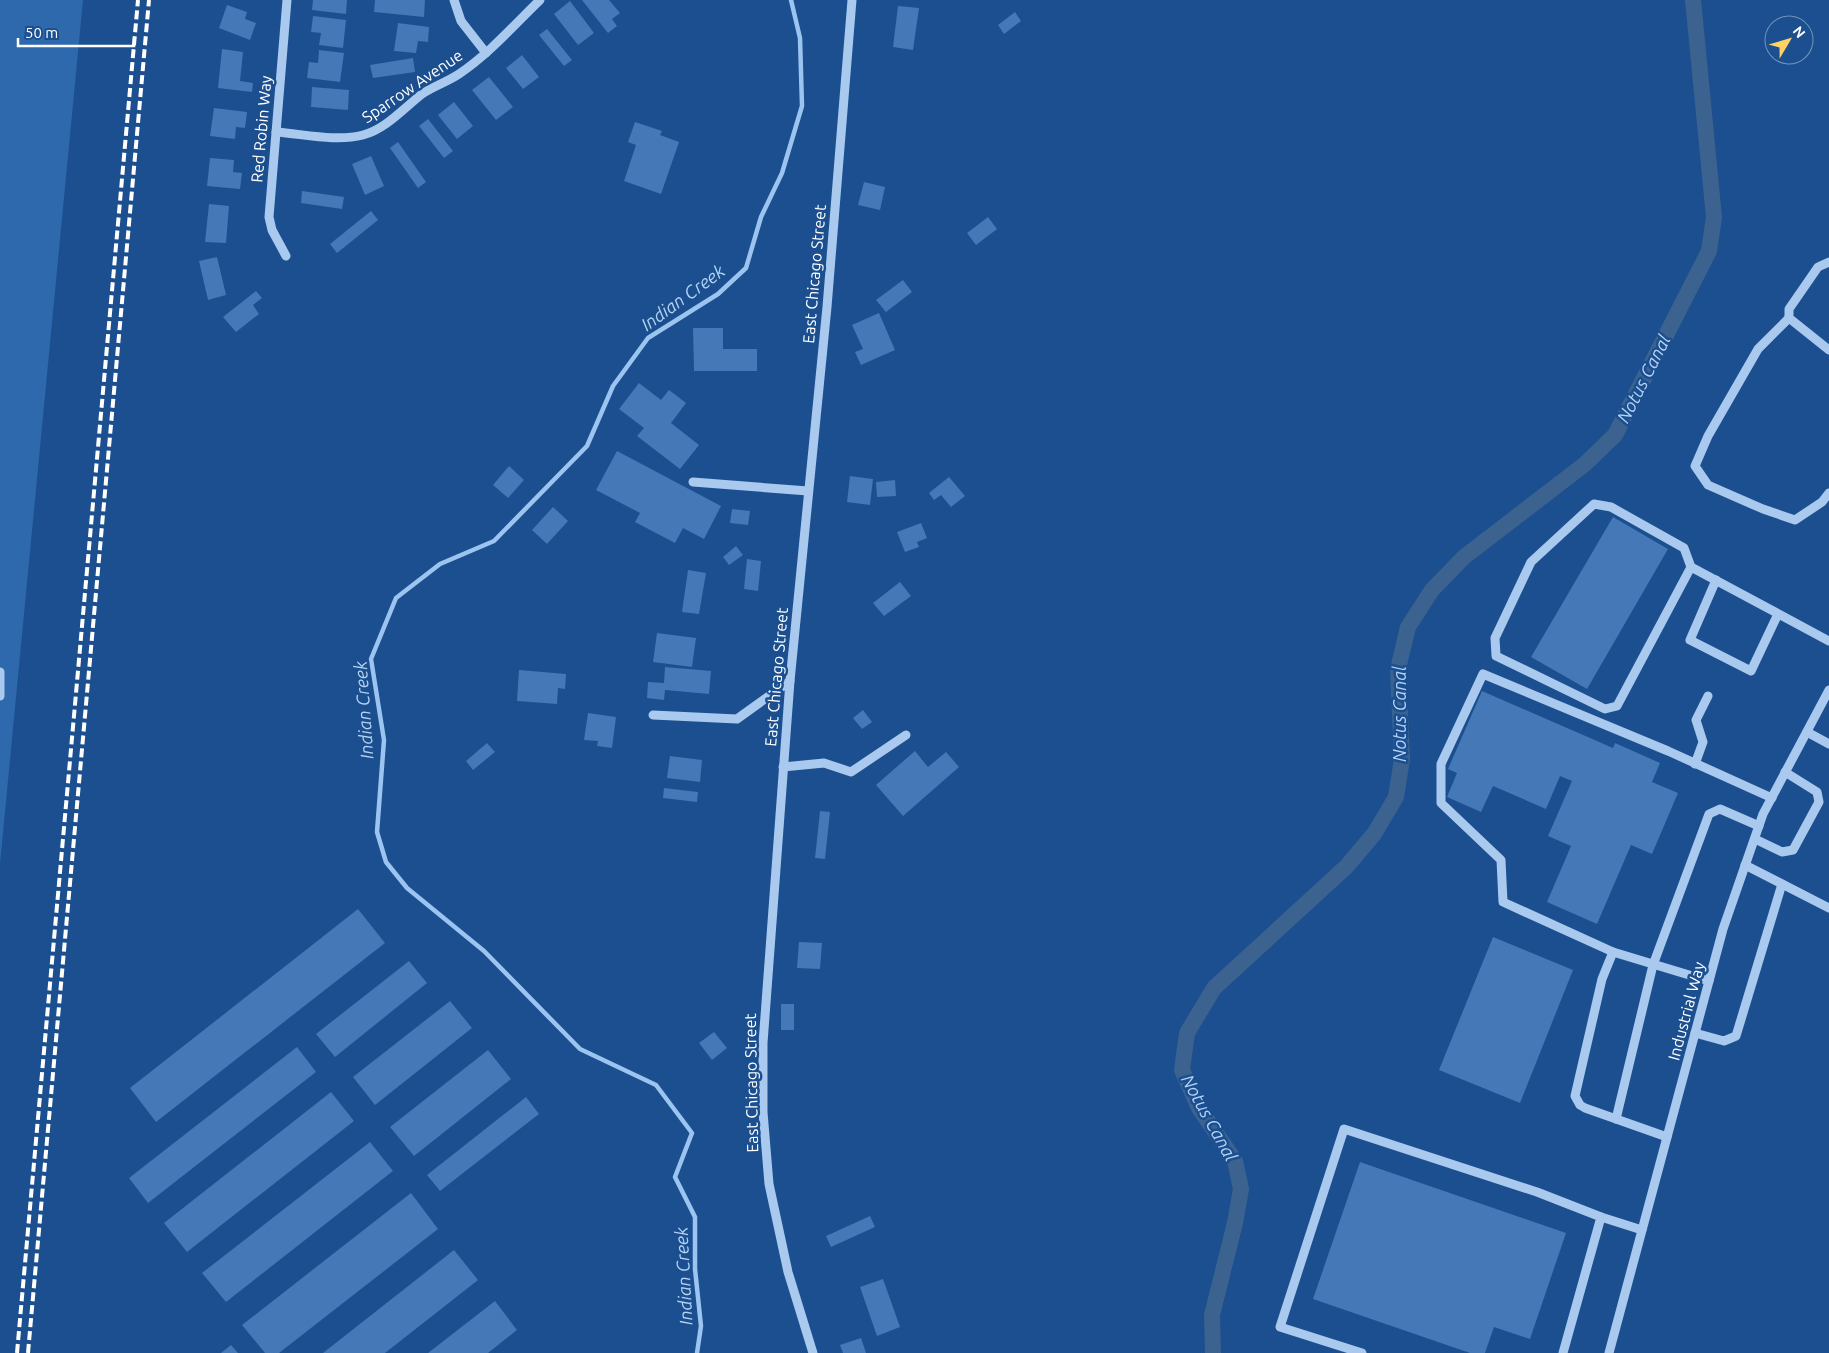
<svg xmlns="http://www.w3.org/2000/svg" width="1829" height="1353" font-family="Ubuntu,sans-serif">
  <rect width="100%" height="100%" fill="#1b4f8f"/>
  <path fill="#2e69ad" d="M0,0H83L0,864Z"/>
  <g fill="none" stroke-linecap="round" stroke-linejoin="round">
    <path stroke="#9cc4f0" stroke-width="4.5" d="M697,1353L701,1326L695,1269V1217L675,1177L692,1133L656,1085L580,1049L484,951L407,888L386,862L377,832L384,740L371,659L396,598L440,564L494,541L587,446L613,386L648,338L718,294L746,268L761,217L782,173L802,106L800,38L791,0"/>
    <path stroke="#3c6290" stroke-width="16" d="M1213,1353L1212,1315L1235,1223L1241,1189L1235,1161L1199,1108L1182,1070L1187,1033L1214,988L1347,866L1374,834L1396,797L1402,759L1398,669L1408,627L1432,590L1464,557L1585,464L1615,435L1709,251L1714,217L1693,0"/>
  </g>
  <g fill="#4478b7">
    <path d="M313,0H347L346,14L312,10Z"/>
    <path d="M375,0H425L424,17L374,12Z"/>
    <path d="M582,0H609L620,13L612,19L617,26L608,33Z"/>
    <path d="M570,1L594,33L578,45L554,14Z"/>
    <path d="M227,5L247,12L245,19L256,23L250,40L219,28Z"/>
    <path d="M898,6L919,8L913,50L893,47Z"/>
    <path d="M1015,12L1021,21L1004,34L998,25Z"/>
    <path d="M313,16L346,20L343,48L319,45L321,33L311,32Z"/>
    <path d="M398,23L429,27L428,42L418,41L416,53L394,51Z"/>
    <path d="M547,29L572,60L564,66L539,35Z"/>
    <path d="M222,49L243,52L240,81L253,83L252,92L218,88Z"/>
    <path d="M319,50L344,53L340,82L307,78L309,62L318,63Z"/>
    <path d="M522,55L539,77L523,89L506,68Z"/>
    <path d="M413,58L415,72L373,78L370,65Z"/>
    <path d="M489,77L513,107L496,120L472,90Z"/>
    <path d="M312,87L349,90L348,110L311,107Z"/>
    <path d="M454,102L473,126L457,139L438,115Z"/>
    <path d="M214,108L247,112L245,128L236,127L235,139L210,136Z"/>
    <path d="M428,119L453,151L444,158L419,126Z"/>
    <path d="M635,122L662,131L660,135L679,142L661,194L624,181L636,145L628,142Z"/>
    <path d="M398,142L426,182L418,188L390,148Z"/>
    <path d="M371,156L384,186L365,195L352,164Z"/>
    <path d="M210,158L234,160L233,172L242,173L240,189L207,186Z"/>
    <path d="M864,182L885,187L880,210L858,205Z"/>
    <path d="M302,191L344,197L342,209L301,203Z"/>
    <path d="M209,204L229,206L226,243L205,242Z"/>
    <path d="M371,211L378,220L337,253L330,244Z"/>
    <path d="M988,217L997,229L976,245L967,233Z"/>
    <path d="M217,257L226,295L208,300L199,261Z"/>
    <path d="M903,280L912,292L886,312L876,300Z"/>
    <path d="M256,291L262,298L253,305L259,314L236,332L223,317Z"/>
    <path d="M879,313L895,350L861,365L855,352L863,349L852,325Z"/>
    <path d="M693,328H723V349H757V371H694Z"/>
    <path d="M639,383L661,400L669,390L686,403L671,423L699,445L680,469L637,436L644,428L619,409Z"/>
    <path d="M617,451L721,506L704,539L683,528L675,543L635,522L640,513L596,490Z"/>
    <path d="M509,466L524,480L508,498L493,485Z"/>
    <path d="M850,476L873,479L870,505L847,502Z"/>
    <path d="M949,477L965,496L951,507L941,495L934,500L929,493Z"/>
    <path d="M895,480L896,496L877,497L876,482Z"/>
    <path d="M553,507L568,521L547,544L532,530Z"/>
    <path d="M732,509L750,511L748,525L730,523Z"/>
    <path d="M1613,517L1668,549L1587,689L1531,657Z"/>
    <path d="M921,523L927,538L917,542L919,547L905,552L897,532Z"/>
    <path d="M736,546L743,555L729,565L723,557Z"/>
    <path d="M747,559L761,561L758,591L744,589Z"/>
    <path d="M688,570L706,573L699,614L682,612Z"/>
    <path d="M900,582L911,596L884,616L873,603Z"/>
    <path d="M657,633L696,638L692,667L653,662Z"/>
    <path d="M665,667L711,671L709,694L665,690L664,700L647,698L648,682L664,683Z"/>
    <path d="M519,670L566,674L565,689L558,688L557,704L517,701Z"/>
    <path d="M1482,691L1613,748L1615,743L1660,763L1652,782L1678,793L1652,854L1631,845L1597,924L1547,902L1571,846L1548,836L1572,781L1560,776L1546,809L1493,786L1481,812L1447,797L1457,773L1448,769Z"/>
    <path d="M863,710L872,722L862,729L853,718Z"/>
    <path d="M588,713L616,717L612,748L597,746L598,741L584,740Z"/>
    <path d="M487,743L495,752L473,770L466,761Z"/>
    <path d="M915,751L928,767L946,752L959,767L903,816L876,785Z"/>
    <path d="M670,756L702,760L700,782L667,778Z"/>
    <path d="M664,788L698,792L697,802L663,798Z"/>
    <path d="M820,811L830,812L825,859L815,858Z"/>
    <path d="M358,909L385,943L156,1122L130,1088Z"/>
    <path d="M1493,937L1573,970L1520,1103L1439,1070Z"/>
    <path d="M799,942L822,943L820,969L797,968Z"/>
    <path d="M409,961L427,983L335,1057L316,1034Z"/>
    <path d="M450,1001L472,1028L375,1105L353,1077Z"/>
    <rect x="781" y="1004" width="13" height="26"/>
    <path d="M714,1032L727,1048L712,1060L699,1043Z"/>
    <path d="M297,1047L316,1072L148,1203L129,1178Z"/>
    <path d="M488,1050L511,1079L414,1156L390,1127Z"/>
    <path d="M331,1092L354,1121L187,1252L164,1223Z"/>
    <path d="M526,1097L539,1114L440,1191L427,1175Z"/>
    <path d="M370,1142L393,1171L226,1302L202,1273Z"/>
    <path d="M1360,1162L1566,1233L1530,1339L1494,1327L1485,1353H1470L1313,1299Z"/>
    <path d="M411,1193L438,1229L279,1353H265L242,1325Z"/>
    <path d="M870,1216L875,1227L831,1247L826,1236Z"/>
    <path d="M454,1250L478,1280L385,1353H323Z"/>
    <path d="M883,1279L900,1327L877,1336L860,1287Z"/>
    <path d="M495,1301L517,1330L488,1353H428Z"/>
    <path d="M861,1338L866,1353H843L840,1345Z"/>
    <path d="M231,1345L238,1353H221Z"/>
  </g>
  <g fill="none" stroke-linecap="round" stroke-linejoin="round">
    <g stroke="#a9c9ee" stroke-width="9">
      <path d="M454,0L461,21L486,53"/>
      <path d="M276,132C304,134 336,142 363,135C386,129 404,108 422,94C434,86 447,82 459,74C490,53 513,26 540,0"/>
      <path d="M286,256L272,230L269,217L287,0"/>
      <path d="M1829,262L1818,267L1789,309V318L1829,350"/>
      <path d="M1789,318L1758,349L1708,436L1695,466L1708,485L1763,509L1795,520L1822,502L1829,493"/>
      <path d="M693,482L808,491"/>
      <path d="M1691,567L1617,706L1605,709L1496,656L1495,638L1531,562L1594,504L1611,507L1684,548L1691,567L1829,641"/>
      <path d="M1716,580L1690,640L1751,671L1778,614"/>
      <path d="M0,672V696"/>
      <path d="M653,715L737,719L790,681"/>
      <path d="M1807,732L1829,744"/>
      <path d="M1695,764L1703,742L1696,720L1708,696"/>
      <path d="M783,767L824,763L851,772L906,735"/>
      <path d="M1755,839L1782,852L1793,850L1819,802L1817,792L1785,772"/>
      <path d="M1745,865L1829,908"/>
      <path d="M1613,952L1602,979L1575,1096L1580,1105L1585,1108L1667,1137"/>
      <path d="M1709,981L1613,952L1503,902L1501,860L1441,803V764L1483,674L1668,751L1772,798"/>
      <path d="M1695,1033L1724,1041L1736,1036L1782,884"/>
      <path d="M1616,1119L1653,965L1709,814L1720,809L1759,826"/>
      <path d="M1601,1217L1642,1230"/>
      <path d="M813,1353L788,1272L769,1184L763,1112V1043L790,681L827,307L852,0"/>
      <path d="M1362,1353L1280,1327L1344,1129L1537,1192L1601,1217L1563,1353"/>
      <path d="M1609,1353L1723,929L1763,814L1829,690"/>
    </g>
    <g stroke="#fff" stroke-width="4" stroke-dasharray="9 4" stroke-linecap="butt">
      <path d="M17,1353L138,0"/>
      <path d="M28,1353L149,0"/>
    </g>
  </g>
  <g text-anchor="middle" stroke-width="5" stroke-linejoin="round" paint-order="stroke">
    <g font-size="16" fill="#fff" stroke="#1b4f8f">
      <text transform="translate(412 86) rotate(-34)" y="6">Sparrow Avenue</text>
      <text transform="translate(261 129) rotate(-85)" y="6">Red Robin Way</text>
      <text transform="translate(814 274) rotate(-85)" y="6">East Chicago Street</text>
      <text transform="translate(776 677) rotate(-85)" y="6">East Chicago Street</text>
      <text transform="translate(1686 1011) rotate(-75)" y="6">Industrial Way</text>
      <text transform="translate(751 1083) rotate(-91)" y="6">East Chicago Street</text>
    </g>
    <g font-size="18" font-style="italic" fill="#b5d3f5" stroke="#1b4f8f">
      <text transform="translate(683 298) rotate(-36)" y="6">Indian Creek</text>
      <text transform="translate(1644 379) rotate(-63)" y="6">Notus Canal</text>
      <text transform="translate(364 710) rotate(-94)" y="6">Indian Creek</text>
      <text transform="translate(1400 714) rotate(-90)" y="6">Notus Canal</text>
      <text transform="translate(1209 1118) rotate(61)" y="6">Notus Canal</text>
      <text transform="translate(684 1276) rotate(-93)" y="6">Indian Creek</text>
    </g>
  </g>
  <g transform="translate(1789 40) rotate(52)"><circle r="24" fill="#1b4f8f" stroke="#7695bc"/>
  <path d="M0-4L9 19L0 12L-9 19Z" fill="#ffd166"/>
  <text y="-8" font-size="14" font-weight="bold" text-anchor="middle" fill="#ffffff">N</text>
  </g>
  <path d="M18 38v8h116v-8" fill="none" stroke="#ffffff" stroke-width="2.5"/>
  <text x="25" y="38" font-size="15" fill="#ffffff" stroke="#1b4f8f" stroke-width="4" paint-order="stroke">50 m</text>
</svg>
